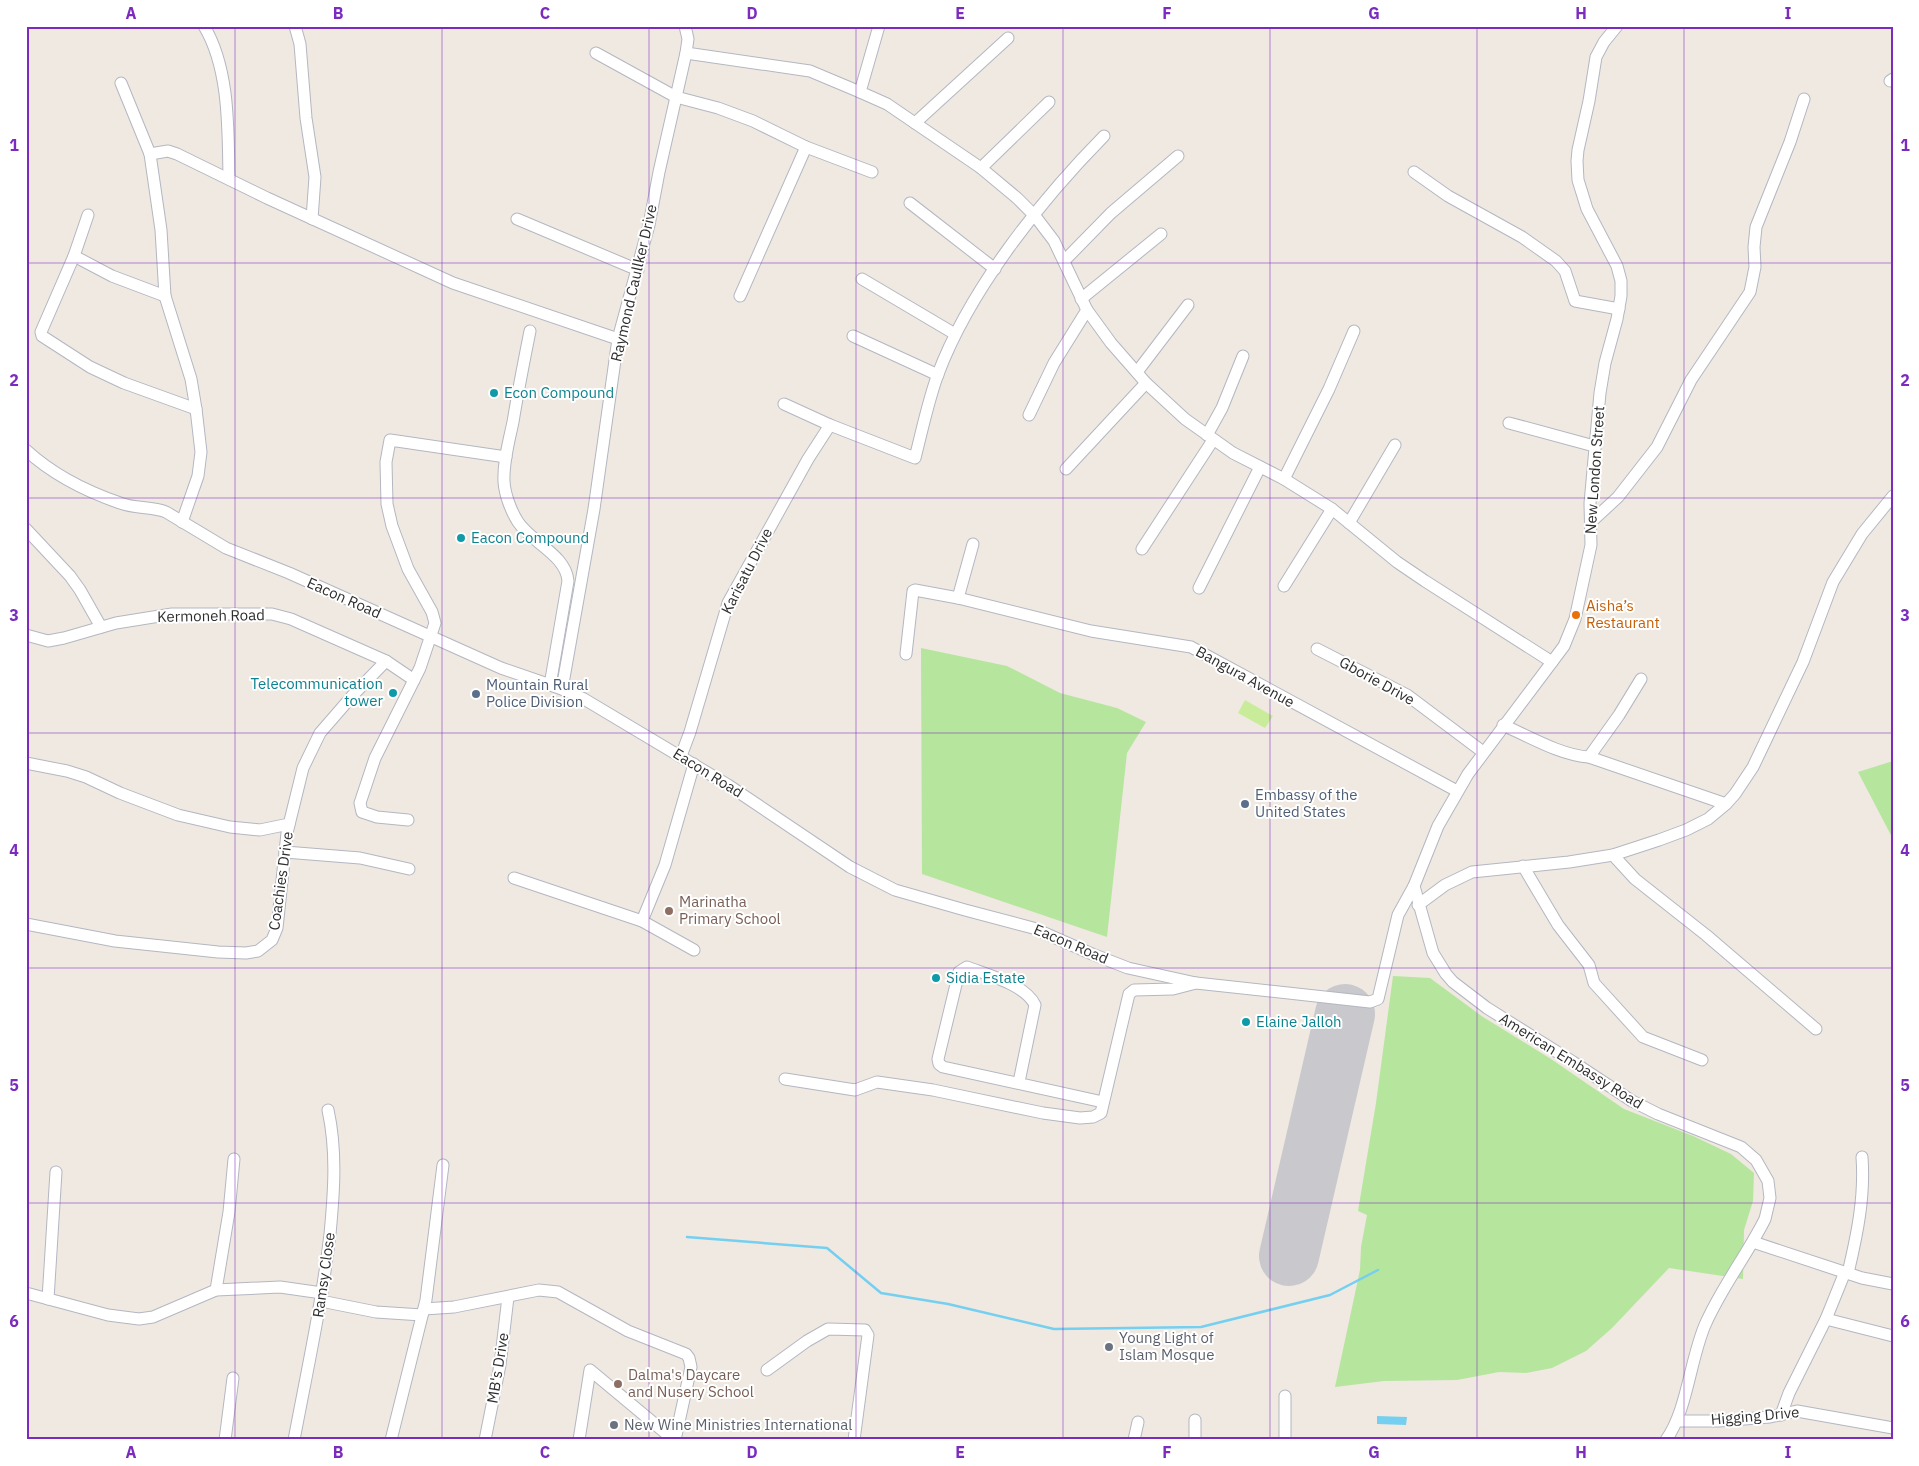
<svg xmlns="http://www.w3.org/2000/svg" width="1919" height="1466" font-family="'IBM Plex Sans',sans-serif">
  <rect width="100%" height="100%" fill="#efe9e1"/>
  <g fill="#b6e59e">
    <path d="M921,648L1007,666L1060,693L1117,708L1146,722L1127,753L1107,937L922,874Z"/>
    <path d="M1893,761V839L1858,772Z"/>
    <path d="M1393,976L1430,978L1483,1017L1551,1059L1624,1109L1693,1136L1731,1154L1754,1173L1753,1201L1744,1230L1743,1279L1669,1268L1612,1328L1586,1351L1552,1368L1526,1373L1499,1372L1457,1380L1384,1381L1335,1387L1360,1270L1361,1247L1367,1215L1358,1211L1376,1103Z"/>
  </g>
  <path fill="#c9ec9a" d="M1245,700L1273,716L1265,728L1238,713Z"/>
  <path fill="#75cff0" d="M1377,1416L1407,1417L1406,1425L1377,1424Z"/>
  <g fill="none" stroke-linecap="round" stroke-linejoin="round">
    <path stroke="#75cff0" stroke-width="2.5" d="M687,1237L827,1248L881,1293L948,1304L1054,1329L1201,1327L1330,1295L1378,1270"/>
    <path stroke="#c9c8cc" stroke-width="60" d="M1289,1256L1345,1014"/>
    <defs>
      <g id="minor">
        <path d="M204,26C230,69 228,131 229,179"/>
        <path d="M295,26L300,44L306,118L315,177L312,219"/>
        <path d="M879,26L860,92L887,104L981,168L1017,198L1035,216L1054,241L1087,310L1111,343L1146,383L1185,419L1233,453L1284,479L1332,509L1397,562L1425,581L1552,662"/>
        <path d="M596,53L676,97L718,108L753,121L806,147L872,172"/>
        <path d="M686,53L810,71L860,92"/>
        <path d="M1890,81L1893,79"/>
        <path d="M121,83L150,154L161,230L165,296L191,379L196,409L201,452L198,476L182,522"/>
        <path d="M915,123L1008,38"/>
        <path d="M150,154L168,151L177,154L267,198L453,283L618,339"/>
        <path d="M981,168L1049,102"/>
        <path d="M1414,172L1448,196L1522,237L1556,261L1565,271L1575,301L1619,309"/>
        <path d="M910,203L995,269"/>
        <path d="M88,215L74,256L41,332L42,336L90,367L124,383L196,409"/>
        <path d="M517,219L638,270"/>
        <path d="M74,256L112,276L165,296"/>
        <path d="M1064,261L1111,213L1178,156"/>
        <path d="M862,279L955,334"/>
        <path d="M740,296L806,147"/>
        <path d="M1081,299L1161,234"/>
        <path d="M530,331C524,361 518,391 513,422C509,441 503,462 504,482C505,495 511,511 518,522C532,543 566,555 568,581L550,685"/>
        <path d="M853,336L938,375"/>
        <path d="M1137,372L1188,305"/>
        <path d="M784,404L830,425L915,458C922,431 928,401 938,374C970,289 1041,200 1104,136"/>
        <path d="M1029,415L1054,363L1087,310"/>
        <path d="M1509,423L1594,446"/>
        <path d="M1207,435L1222,408L1243,356"/>
        <path d="M26,450C52,474 88,492 120,503C135,509 151,506 166,512L226,548L289,573L501,668L562,689L584,699L728,785L850,867L895,890L965,910L1033,928L1092,954L1128,968L1196,983L1370,1002L1378,999L1398,915L1414,886L1438,826L1468,774L1564,646L1575,619L1591,545L1590,503L1600,393L1605,363L1617,319L1621,296V281L1617,266L1587,209L1578,180L1577,161L1578,150L1589,101L1596,57L1604,42L1617,26"/>
        <path d="M1066,469L1146,383"/>
        <path d="M1284,479L1329,389L1354,331"/>
        <path d="M1591,522L1618,497L1657,447L1691,380L1750,292L1755,267L1754,247L1756,227L1790,142L1804,99"/>
        <path d="M1349,523L1395,445"/>
        <path d="M26,529L70,576L80,590L101,627"/>
        <path d="M1142,549L1213,440"/>
        <path d="M1284,586L1332,509"/>
        <path d="M1199,588L1260,467"/>
        <path d="M958,598L973,544"/>
        <path d="M26,635L48,641L64,638L116,623L172,614H272L291,619L386,661L414,680"/>
        <path d="M1317,649L1407,695L1483,752"/>
        <path d="M906,654L913,591L915,590L958,598L1091,631L1191,647L1457,791"/>
        <path d="M562,689L594,509L618,339L649,225L659,172L686,53L688,39L685,26"/>
        <path d="M1503,725C1528,736 1562,756 1589,757L1619,715L1641,679"/>
        <path d="M681,756L690,732L728,603L808,459L830,425"/>
        <path d="M1589,757L1726,804"/>
        <path d="M26,763L67,771L86,777L120,793L178,815L230,827L260,830L289,824"/>
        <path d="M408,820L377,817L362,812L360,803L375,758L420,668L435,623L432,612L408,569L392,526L387,504L386,462L390,440L506,457"/>
        <path d="M285,852L360,858L409,869"/>
        <path d="M1613,855L1635,879L1706,935L1816,1029"/>
        <path d="M1523,866L1558,925L1589,965L1594,983L1643,1037L1702,1060"/>
        <path d="M514,878L642,921L694,950"/>
        <path d="M1414,886L1433,953L1446,974L1453,982L1487,1008L1573,1062L1632,1101L1658,1114L1741,1147L1756,1160L1768,1181L1770,1198L1765,1219C1747,1255 1721,1288 1705,1325C1690,1360 1687,1411 1666,1440"/>
        <path d="M1418,905L1445,885L1472,872L1569,862L1613,855L1659,840L1686,830L1708,819L1726,804L1735,794L1753,767L1803,662L1833,582L1862,534L1893,496"/>
        <path d="M642,921L665,865L694,764"/>
        <path d="M26,924L115,941L218,952L246,953L258,951L272,940L277,928L287,833L303,768L320,733L353,695L386,661"/>
        <path d="M785,1079L855,1090L877,1082L933,1090L1043,1113L1080,1118L1093,1117L1101,1113L1129,994L1134,990L1173,989L1196,983"/>
        <path d="M1019,1082L1035,1005C1026,985 988,975 967,967L959,972L938,1059L939,1064L943,1067L1103,1102"/>
        <path d="M1753,1242L1862,1278L1893,1284"/>
        <path d="M1848,1273C1857,1235 1865,1197 1862,1157"/>
        <path d="M216,1290L229,1212L234,1159"/>
        <path d="M26,1293L108,1315L139,1319L153,1317L216,1290L280,1287L322,1293"/>
        <path d="M48,1299L56,1172"/>
        <path d="M321,1301L376,1312L422,1315"/>
        <path d="M424,1309L454,1307L539,1290L558,1292L628,1331L686,1354L689,1358L691,1367L675,1440"/>
        <path d="M1826,1319L1893,1336"/>
        <path d="M767,1370L807,1341L828,1329L865,1330L868,1335L854,1440"/>
        <path d="M1285,1396V1440"/>
        <path d="M1781,1415L1789,1393L1826,1319L1845,1272"/>
        <path d="M1195,1420V1440"/>
        <path d="M1677,1421H1719L1770,1417L1797,1411L1893,1428"/>
        <path d="M225,1440L233,1378"/>
        <path d="M294,1440C307,1371 322,1303 330,1234C334,1192 337,1151 328,1110"/>
        <path d="M391,1440L426,1300L443,1165"/>
        <path d="M485,1440L500,1365L508,1297"/>
        <path d="M579,1440L590,1370L668,1435"/>
        <path d="M1134,1440L1138,1422"/>
      </g>
    </defs>
    <use href="#minor" stroke="#b4b7c1" stroke-width="13"/>
    <use href="#minor" stroke="#fff" stroke-width="11"/>
  </g>
  <path fill="none" stroke="#7b2cbf" stroke-width="1" stroke-opacity="0.55" d="M235,26V1440M442,26V1440M649,26V1440M856,26V1440M1063,26V1440M1270,26V1440M1477,26V1440M1684,26V1440M26,263H1893M26,498H1893M26,733H1893M26,968H1893M26,1203H1893"/>
  <g fill="#0f9aa8" stroke="#fff" stroke-width="2">
    <circle cx="494" cy="393" r="5"/>
    <circle cx="461" cy="538" r="5"/>
    <circle cx="393" cy="693" r="5"/>
    <circle cx="936" cy="978" r="5"/>
    <circle cx="1246" cy="1022" r="5"/>
  </g>
  <circle fill="#e8710a" stroke="#fff" stroke-width="2" cx="1576" cy="615" r="5"/>
  <g fill="#5c6f8a" stroke="#fff" stroke-width="2">
    <circle cx="476" cy="694" r="5"/>
    <circle cx="1245" cy="804" r="5"/>
  </g>
  <g fill="#8d6e63" stroke="#fff" stroke-width="2">
    <circle cx="669" cy="911" r="5"/>
    <circle cx="618" cy="1384" r="5"/>
  </g>
  <g fill="#6b7280" stroke="#fff" stroke-width="2">
    <circle cx="1109" cy="1347" r="5"/>
    <circle cx="614" cy="1425" r="5"/>
  </g>
  <g text-anchor="middle" stroke-width="4" stroke-linejoin="round" paint-order="stroke">
    <g font-size="15" fill="#2e2e2e" stroke="#fff">
      <text transform="translate(634 283) rotate(-77)" y="5">Raymond Caullker Drive</text>
      <text transform="translate(1595 470) rotate(-86)" y="5">New London Street</text>
      <text transform="translate(747 571) rotate(-63)" y="5">Karisatu Drive</text>
      <text transform="translate(344 598) rotate(24)" y="5">Eacon Road</text>
      <text transform="translate(211 616) rotate(-1)" y="5">Kermoneh Road</text>
      <text transform="translate(1245 677) rotate(29)" y="5">Bangura Avenue</text>
      <text transform="translate(1377 681) rotate(29)" y="5">Gborie Drive</text>
      <text transform="translate(708 773) rotate(32)" y="5">Eacon Road</text>
      <text transform="translate(281 881) rotate(-82)" y="5">Coachies Drive</text>
      <text transform="translate(1071 944) rotate(23)" y="5">Eacon Road</text>
      <text transform="translate(1571 1061) rotate(32)" y="5">American Embassy Road</text>
      <text transform="translate(324 1275) rotate(-82)" y="5">Ramsy Close</text>
      <text transform="translate(498 1368) rotate(-81)" y="5">MB's Drive</text>
      <text transform="translate(1755 1416) rotate(-5)" y="5">Higging Drive</text>
    </g>
    <g font-size="15" fill="#0d838f" stroke="#fff" text-anchor="start">
      <text x="504" y="398">Econ Compound</text>
      <text x="471" y="543">Eacon Compound</text>
      <text x="383" y="689" text-anchor="end">Telecommunication<tspan x="383" dy="17">tower</tspan></text>
      <text x="946" y="983">Sidia Estate</text>
      <text x="1256" y="1027">Elaine Jalloh</text>
    </g>
    <g font-size="15" fill="#c56008" stroke="#fff" text-anchor="start">
      <text x="1586" y="611">Aisha’s<tspan x="1586" dy="17">Restaurant</tspan></text>
    </g>
    <g font-size="15" fill="#4e5e75" stroke="#fff" text-anchor="start">
      <text x="486" y="690">Mountain Rural<tspan x="486" dy="17">Police Division</tspan></text>
      <text x="1255" y="800">Embassy of the<tspan x="1255" dy="17">United States</tspan></text>
    </g>
    <g font-size="15" fill="#785e54" stroke="#fff" text-anchor="start">
      <text x="679" y="907">Marinatha<tspan x="679" dy="17">Primary School</tspan></text>
      <text x="628" y="1380">Dalma's Daycare<tspan x="628" dy="17">and Nusery School</tspan></text>
    </g>
    <g font-size="15" fill="#5b616d" stroke="#fff" text-anchor="start">
      <text x="1119" y="1343">Young Light of<tspan x="1119" dy="17">Islam Mosque</tspan></text>
      <text x="624" y="1430">New Wine Ministries International</text>
    </g>
  </g>
  <rect width="1919" height="1466" fill="none" stroke="#ffffff" stroke-width="55"/>
  <rect x="28" y="28" width="1864" height="1410" fill="none" stroke="#7b2cbf" stroke-width="2"/>
  <g font-size="16" text-anchor="middle" font-weight="bold" fill="#7b2cbf">
    <text x="131" y="19">A</text>
    <text x="338" y="19">B</text>
    <text x="545" y="19">C</text>
    <text x="752" y="19">D</text>
    <text x="960" y="19">E</text>
    <text x="1167" y="19">F</text>
    <text x="1374" y="19">G</text>
    <text x="1581" y="19">H</text>
    <text x="1788" y="19">I</text>
    <text x="14" y="151">1</text>
    <text x="1905" y="151">1</text>
    <text x="14" y="386">2</text>
    <text x="1905" y="386">2</text>
    <text x="14" y="621">3</text>
    <text x="1905" y="621">3</text>
    <text x="14" y="856">4</text>
    <text x="1905" y="856">4</text>
    <text x="14" y="1091">5</text>
    <text x="1905" y="1091">5</text>
    <text x="14" y="1327">6</text>
    <text x="1905" y="1327">6</text>
    <text x="131" y="1458">A</text>
    <text x="338" y="1458">B</text>
    <text x="545" y="1458">C</text>
    <text x="752" y="1458">D</text>
    <text x="960" y="1458">E</text>
    <text x="1167" y="1458">F</text>
    <text x="1374" y="1458">G</text>
    <text x="1581" y="1458">H</text>
    <text x="1788" y="1458">I</text>
  </g>
</svg>
